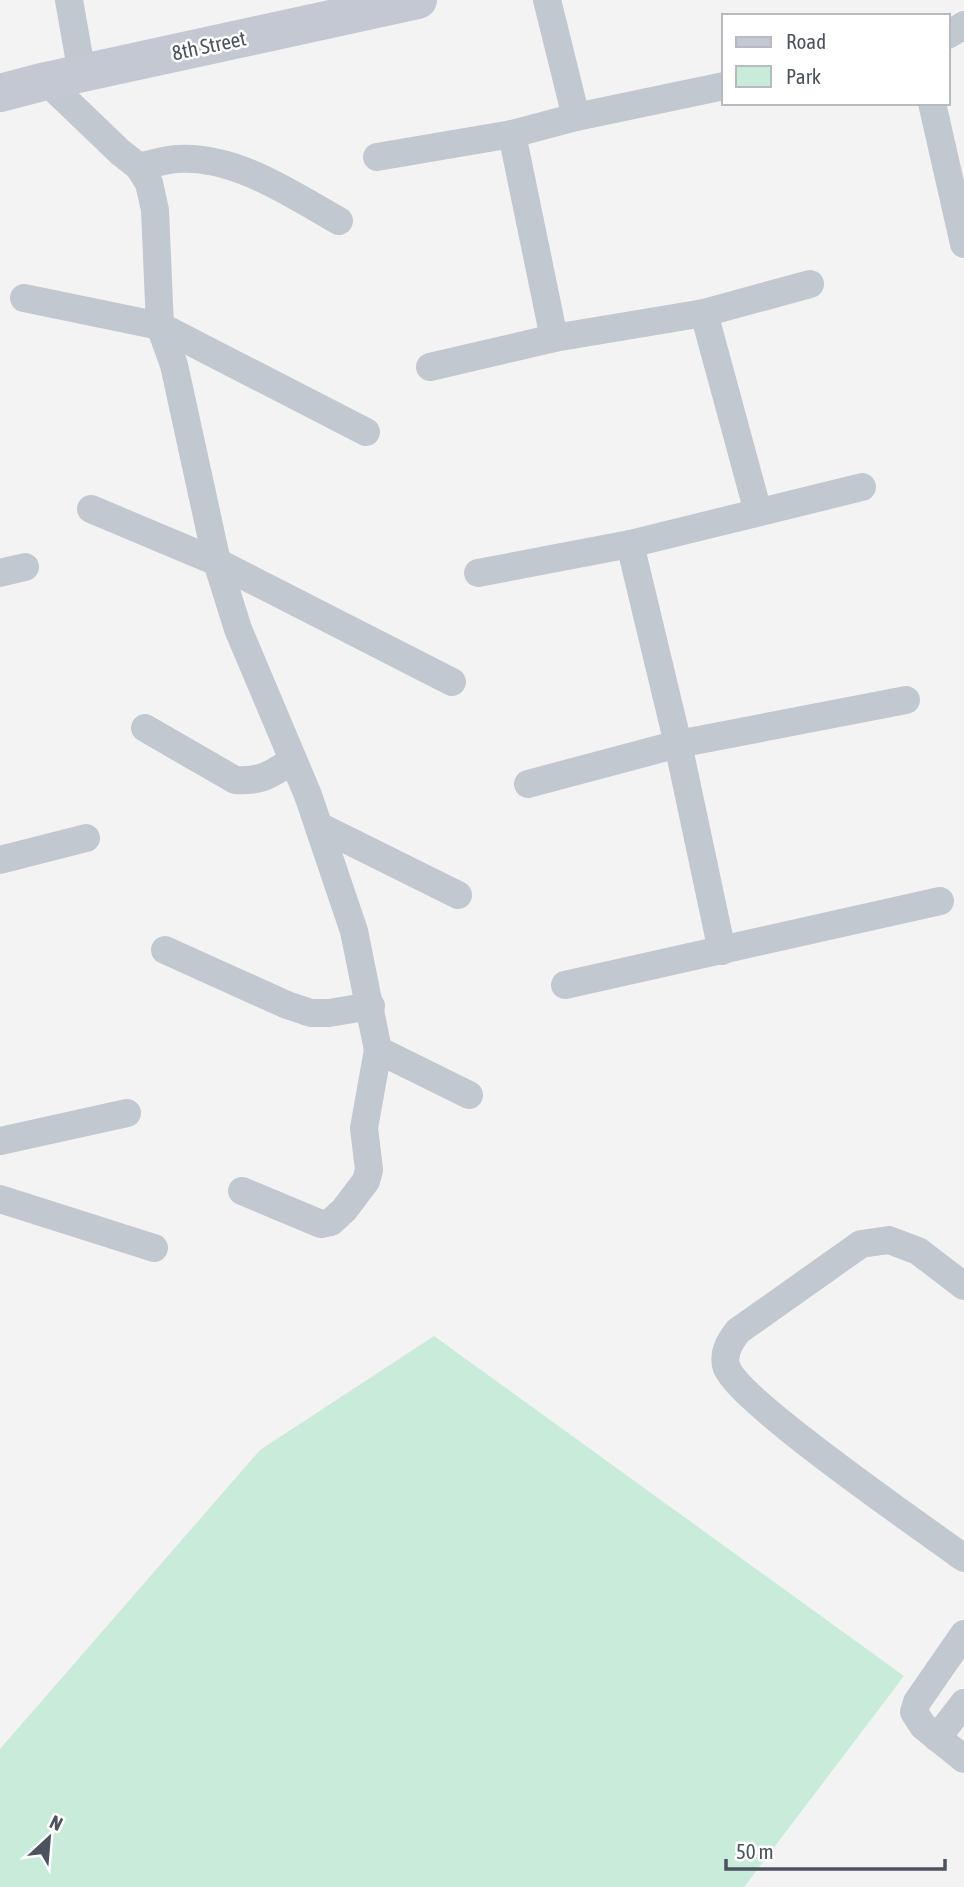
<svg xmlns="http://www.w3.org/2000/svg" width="964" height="1887" font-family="'Asap Condensed',sans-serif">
  <rect width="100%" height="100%" fill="#f4f3f3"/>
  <path fill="#c8ebda" d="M434,1336L904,1676L744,1887H0V1749L260,1450Z"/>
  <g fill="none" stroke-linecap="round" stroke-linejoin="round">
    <g stroke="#c2c8cf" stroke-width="28">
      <path d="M69,0L82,74"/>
      <path d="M547,0L576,117"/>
      <path d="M948,35L964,25"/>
      <path d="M46,81L120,152L139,167L149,183L155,210L160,326L174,365L217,562L238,629L308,795L354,931L378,1050L364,1128L369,1170L366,1181L344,1210L331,1222L321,1224L242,1191"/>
      <path d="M932,103L964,244"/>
      <path d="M512,134L554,338"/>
      <path d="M377,157L512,134L576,117L724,86"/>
      <path d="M139,167C151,164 164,160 177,159C235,155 291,194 339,221"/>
      <path d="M24,298L160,326L366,432"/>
      <path d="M704,313L758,512"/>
      <path d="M430,367L554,338L704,313L810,284"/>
      <path d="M91,509L217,562L452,682"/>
      <path d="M630,544L678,744L722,951"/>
      <path d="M0,573L25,567"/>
      <path d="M478,573L630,544L862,487"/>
      <path d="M145,728L235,780C261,782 272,774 293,760"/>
      <path d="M528,784L678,744L906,700"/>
      <path d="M319,826L458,895"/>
      <path d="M0,860L86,838"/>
      <path d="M165,950L287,1005L311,1013H329L371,1006"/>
      <path d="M565,985L940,901"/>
      <path d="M378,1050L469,1095"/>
      <path d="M0,1141L127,1113"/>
      <path d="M0,1199L154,1248"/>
      <path d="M964,1286L918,1251L889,1240L861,1244L738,1331C730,1341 723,1352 726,1365C733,1398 926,1530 964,1558"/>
      <path d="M964,1634L917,1702L914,1712L923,1726L964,1759"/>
      <path d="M937,1738L964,1703"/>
    </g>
    <path stroke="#c3c8d3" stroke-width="38" d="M0,93L46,81L418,0"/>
  </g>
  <g text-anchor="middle" stroke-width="5" stroke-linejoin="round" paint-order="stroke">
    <g font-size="21" fill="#4c535e" stroke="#fff">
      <text transform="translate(209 46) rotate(-12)" y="7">8th Street</text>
    </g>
  </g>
  <rect x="722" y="14" width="228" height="91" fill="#ffffff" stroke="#b7babf" stroke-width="2"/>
  <rect x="736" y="37" width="35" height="10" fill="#c3c8d3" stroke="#b7babf" stroke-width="2"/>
  <text x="786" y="49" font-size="21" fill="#4c535e">Road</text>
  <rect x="736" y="66" width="35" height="21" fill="#c8ebda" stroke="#b7babf" stroke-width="2"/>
  <text x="786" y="84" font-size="21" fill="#4c535e">Park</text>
  <g transform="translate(49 1838) rotate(26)" stroke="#ffffff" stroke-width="5" paint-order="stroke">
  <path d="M0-5L12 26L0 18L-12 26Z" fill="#4c535e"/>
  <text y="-10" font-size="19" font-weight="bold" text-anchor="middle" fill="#4c535e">N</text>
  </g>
  <path d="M726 1859v10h219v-10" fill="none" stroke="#4c535e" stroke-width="3.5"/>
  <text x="736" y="1859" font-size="21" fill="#4c535e" stroke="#ffffff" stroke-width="5" paint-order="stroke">50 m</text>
</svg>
